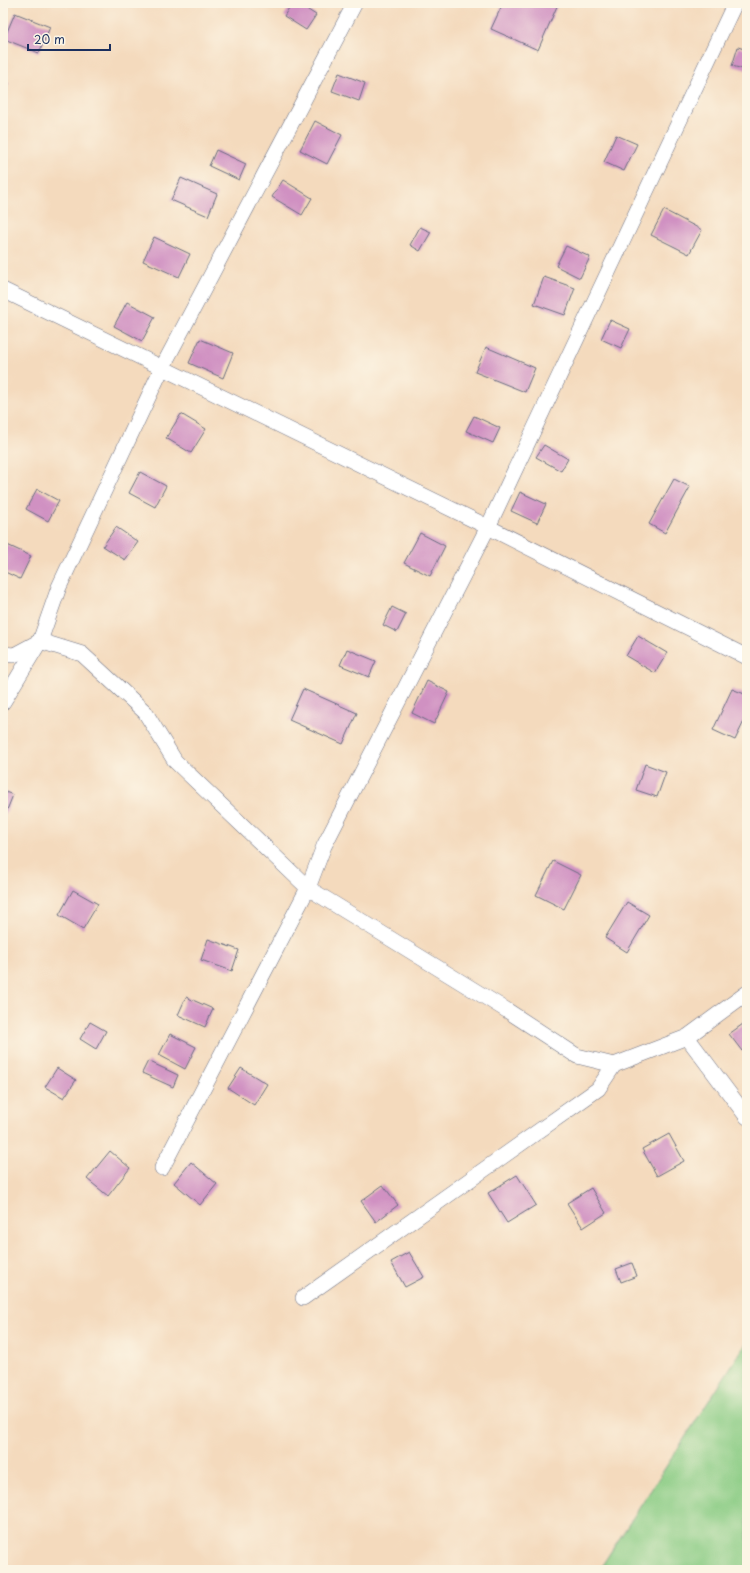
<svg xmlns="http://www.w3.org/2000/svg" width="750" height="1573" font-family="'Playpen Sans',sans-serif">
  <rect width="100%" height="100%" fill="#fcf5e5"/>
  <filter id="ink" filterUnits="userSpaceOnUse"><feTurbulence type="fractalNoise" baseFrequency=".025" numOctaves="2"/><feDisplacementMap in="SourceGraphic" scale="8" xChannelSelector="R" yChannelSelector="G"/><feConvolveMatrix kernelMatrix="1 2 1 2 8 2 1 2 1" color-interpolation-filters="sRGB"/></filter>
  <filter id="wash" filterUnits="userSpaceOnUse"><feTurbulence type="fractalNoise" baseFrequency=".012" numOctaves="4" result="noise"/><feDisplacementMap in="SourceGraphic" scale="16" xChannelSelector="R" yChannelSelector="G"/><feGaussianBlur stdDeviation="0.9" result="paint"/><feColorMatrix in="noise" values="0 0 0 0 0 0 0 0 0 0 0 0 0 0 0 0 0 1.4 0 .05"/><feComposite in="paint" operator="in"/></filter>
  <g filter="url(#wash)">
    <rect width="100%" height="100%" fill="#f4dabd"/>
    <path fill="#8acc84" stroke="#527e71" d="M747,1342V1570H599Z"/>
    <g id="blocks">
      <g fill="#d091c2">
        <path d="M292,3H297L316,15L306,30L284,16Z"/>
        <path d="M503,3H555L558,4L538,50L491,29Z"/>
        <path d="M15,13L50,27L39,53L4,39Z"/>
        <path d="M738,47L747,50V70L732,66Z"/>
        <path d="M339,73L365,83L359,101L332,91Z"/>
        <path d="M3,80L9,83L3,95Z"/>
        <path d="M315,121L342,135L327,164L300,150Z"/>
        <path d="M616,135L637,144L624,171L604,162Z"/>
        <path d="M216,150L246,164L239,180L209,166Z"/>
        <path d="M181,178L217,194L208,216L171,200Z"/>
        <path d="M283,180L312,198L302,215L272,197Z"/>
        <path d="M664,210L702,230L689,254L651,235Z"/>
        <path d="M420,227L431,232L420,251L410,245Z"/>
        <path d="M154,237L190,254L179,277L143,261Z"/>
        <path d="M566,246L590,257L580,278L556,266Z"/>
        <path d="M544,277L575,288L565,315L534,304Z"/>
        <path d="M127,302L155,317L142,341L114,326Z"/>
        <path d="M610,320L630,329L621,348L601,339Z"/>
        <path d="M200,339L233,353L223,378L189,363Z"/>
        <path d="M486,347L535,368L525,392L475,372Z"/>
        <path d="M181,414L206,429L191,453L166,438Z"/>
        <path d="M474,416L500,428L493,443L466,431Z"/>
        <path d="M544,445L568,459L561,471L536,457Z"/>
        <path d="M140,472L166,486L155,507L129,493Z"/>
        <path d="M674,479L690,487L665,533L649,524Z"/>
        <path d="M37,489L59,501L48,521L26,509Z"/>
        <path d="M520,492L546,504L537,523L511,511Z"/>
        <path d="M116,527L138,542L125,560L103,546Z"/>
        <path d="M420,533L445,546L430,576L404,563Z"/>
        <path d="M3,543L31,556L20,579L3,571Z"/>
        <path d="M392,607L406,614L397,632L383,625Z"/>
        <path d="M638,636L667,653L655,673L626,656Z"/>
        <path d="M347,649L376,661L369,677L340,665Z"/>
        <path d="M427,681L449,692L434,724L412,713Z"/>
        <path d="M303,689L357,713L343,744L289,720Z"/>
        <path d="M732,689L747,695V715L735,740L713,730Z"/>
        <path d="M645,764L666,772L657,797L636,790Z"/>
        <path d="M3,791L13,795L5,815H3Z"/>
        <path d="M553,861L581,875L564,909L536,895Z"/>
        <path d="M73,890L98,904L83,929L59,915Z"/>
        <path d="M627,902L649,915L627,952L605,938Z"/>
        <path d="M208,939L239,950L232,971L201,960Z"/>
        <path d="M186,997L213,1009L205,1027L178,1015Z"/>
        <path d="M90,1022L106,1031L96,1049L80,1039Z"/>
        <path d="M743,1024L747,1029V1048L742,1051L729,1034Z"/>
        <path d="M170,1034L196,1047L185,1069L159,1055Z"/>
        <path d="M148,1061L178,1075L173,1087L142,1073Z"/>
        <path d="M57,1068L76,1080L64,1098L45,1087Z"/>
        <path d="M241,1068L267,1084L254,1105L228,1088Z"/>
        <path d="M669,1134L684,1161L657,1176L642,1149Z"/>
        <path d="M110,1151L130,1168L108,1196L87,1179Z"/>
        <path d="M191,1162L217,1184L200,1205L174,1183Z"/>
        <path d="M517,1175L536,1205L507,1223L488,1193Z"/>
        <path d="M383,1185L398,1205L376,1222L361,1201Z"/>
        <path d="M591,1188L606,1213L583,1228L567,1203Z"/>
        <path d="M409,1252L424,1277L405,1287L391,1262Z"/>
        <path d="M632,1263L637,1276L621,1282L616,1269Z"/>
      </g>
    </g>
  </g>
  <g filter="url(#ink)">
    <use href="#blocks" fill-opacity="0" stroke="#676b7f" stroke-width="1"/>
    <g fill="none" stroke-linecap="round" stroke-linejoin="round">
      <defs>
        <g id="service">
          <path d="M3,290L488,527L747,657"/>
          <path d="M3,654L14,655L40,641L82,654L145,712L175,761L308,888L508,1011L577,1056L614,1065"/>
          <path d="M3,702L40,641L59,587L162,368L355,3"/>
          <path d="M687,1037L747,1117"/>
          <path d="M162,1168L308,888L324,846L488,527L735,3"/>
          <path d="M303,1298L598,1089L614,1065L687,1037L747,993"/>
        </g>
      </defs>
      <use href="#service" stroke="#676b7f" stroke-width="16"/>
      <use href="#service" stroke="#fff" stroke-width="15"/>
    </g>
  </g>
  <rect width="750" height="1573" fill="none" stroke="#fcf5e5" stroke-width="16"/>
  <path d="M28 44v6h82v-6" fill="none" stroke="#1b2f5e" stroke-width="2"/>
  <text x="34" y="44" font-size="12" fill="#1b2f5e" stroke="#fcf5e5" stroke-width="3" paint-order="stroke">20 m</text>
</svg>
